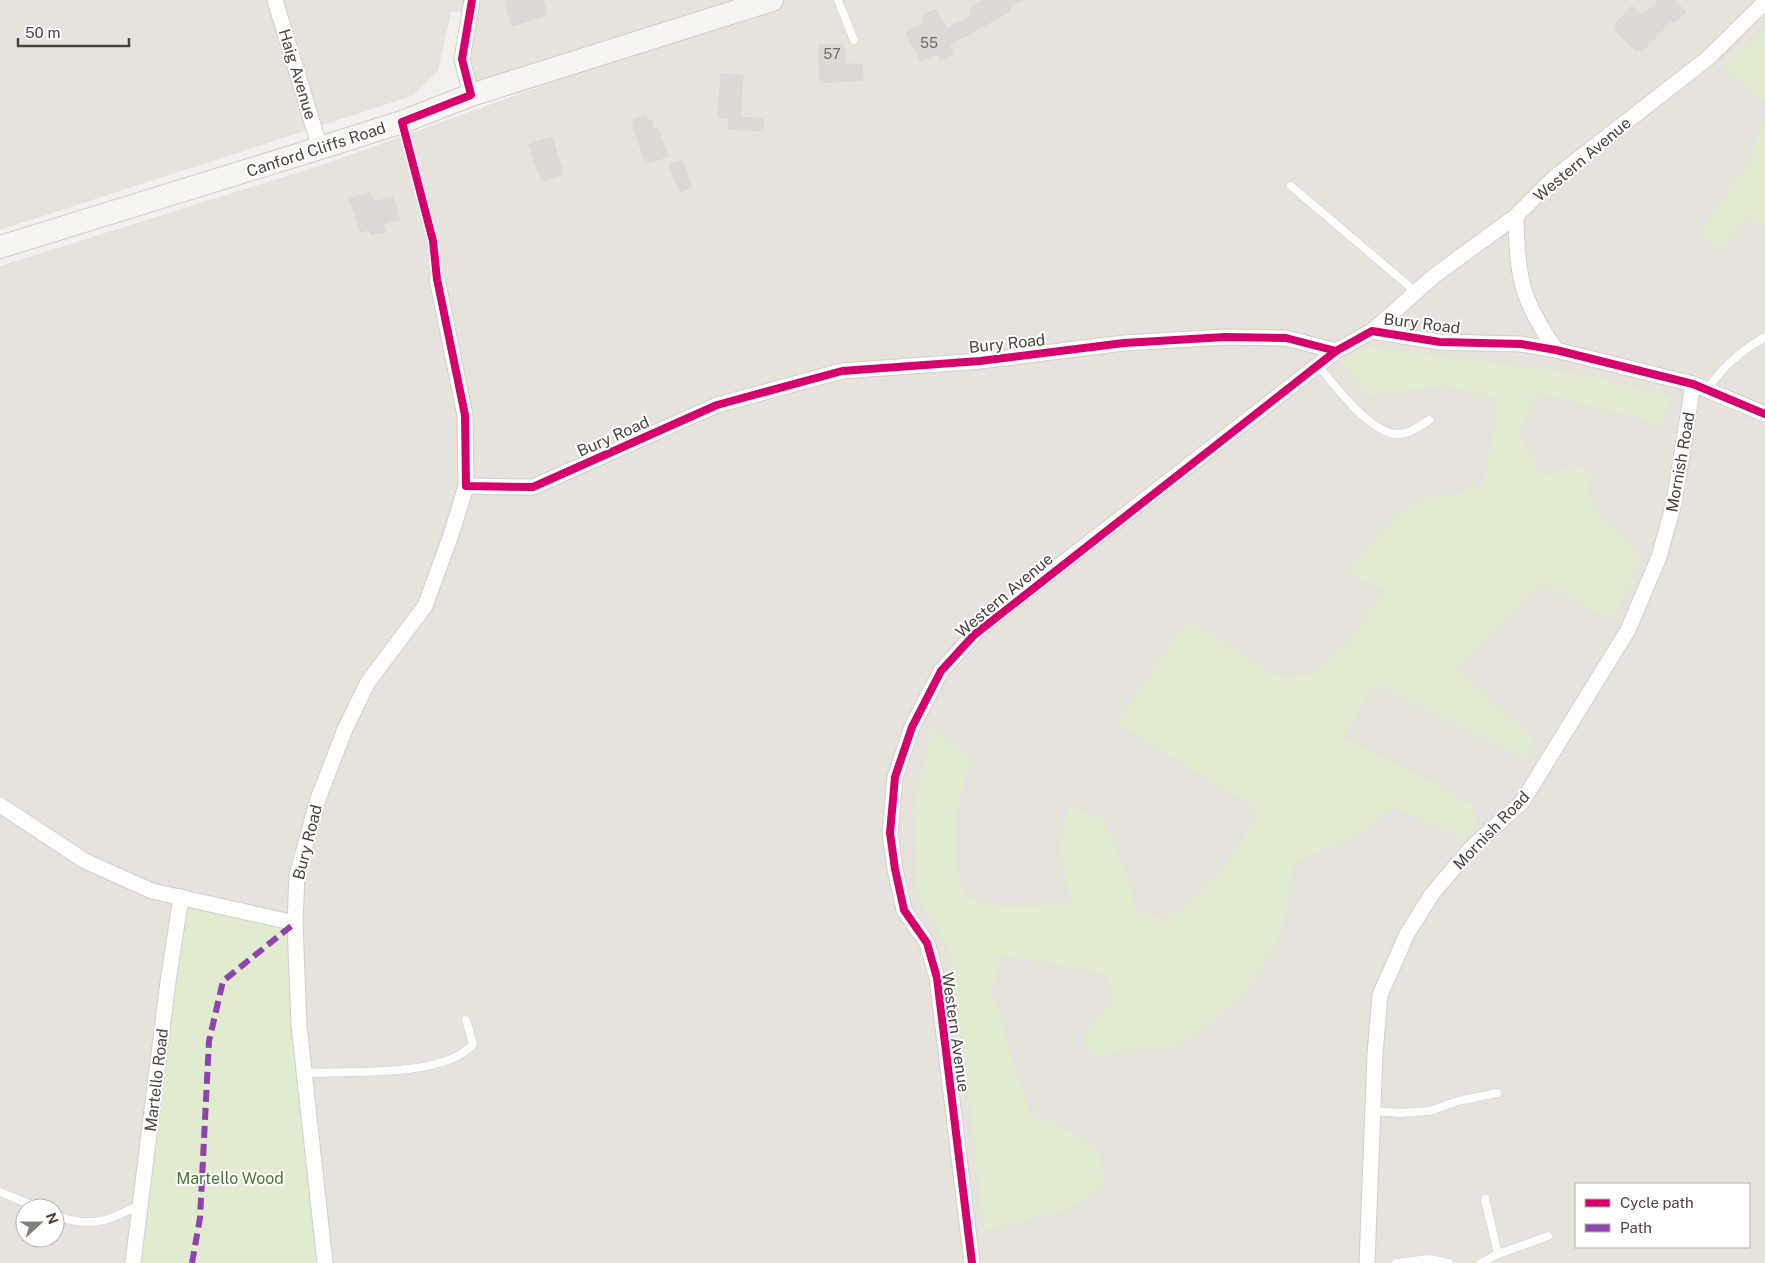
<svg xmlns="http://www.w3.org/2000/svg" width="1765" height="1263" font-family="'Public Sans',sans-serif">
  <rect width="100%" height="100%" fill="#f3f1ee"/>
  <g fill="#e6e3dc" fill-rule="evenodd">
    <path d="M0,0H772L471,95L462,59L468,12H451L438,70L412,96L0,230Z"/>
    <path d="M780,0H1765V1263H0V266L328,163ZM1576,1184H1749V1247H1576ZM25,1208H55V1238H25Z"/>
  </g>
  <g fill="#e0ebd0">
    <path d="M1763,31L1765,33V102L1722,66Z"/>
    <path d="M1765,121V228L1746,216L1722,250L1700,232L1751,160L1757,132Z"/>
    <path d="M1369,347L1587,375L1672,397L1661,424L1535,392L1520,434L1542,477L1575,465L1591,472L1587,496L1608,524L1628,540L1641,557L1612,620L1541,582L1457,669L1534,740L1526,759L1374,683L1343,738L1436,784L1472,806L1476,825L1464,839L1394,807L1353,837L1294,863L1282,931L1247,991L1202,1030L1173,1048L1127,1049L1094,1057L1081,1040L1115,997L1104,973L1000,955L992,993L1029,1111L1082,1138L1099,1153L1104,1186L1064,1211L984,1230L964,1049L949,948L918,898L914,809L932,727L971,760L956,811L955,865L967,897L998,907L1072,906L1059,847L1069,806L1103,819L1126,874L1135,909L1165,920L1203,893L1237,848L1260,811L1117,723L1188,620L1278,677L1314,674L1349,643L1384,590L1346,572L1398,514L1430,496L1459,493L1483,486L1499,398L1447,386L1392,391L1368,396L1342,360Z"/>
    <path d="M181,897L295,923L325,1263H133Z"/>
  </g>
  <g fill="#dddad6" stroke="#dbd8d4">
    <path d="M512,0H543L547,15L512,26L505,2Z"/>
    <path d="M984,0H1023L1009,8L1010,11L949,45L953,54L941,60L937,53L921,61L906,33L925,22L922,17L936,9L947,29L971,16L970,8Z"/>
    <path d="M1659,0H1674L1686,12L1674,23L1672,20L1642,51L1640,49L1637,52L1614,29L1617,26L1615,24L1632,6L1642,16Z"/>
    <path d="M844,44L845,64H862L863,80L820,83L819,45Z"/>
    <path d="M721,74L743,75L740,117L763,119V131L729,129V118L718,117Z"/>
    <path d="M646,115L648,121L651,120L654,130L658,129L668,156L646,164L633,126L635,125L632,120Z"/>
    <path d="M552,137L563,174L541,181L529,144Z"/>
    <path d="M682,160L692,187L680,192L669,164Z"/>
    <path d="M370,193L373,202L393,197L399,219L383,224L385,232L371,235L370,229L360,232L350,199Z"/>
  </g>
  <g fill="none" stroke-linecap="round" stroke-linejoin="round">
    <defs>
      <g id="lane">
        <path d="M838,0L854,40"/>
        <path d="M1291,186L1416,292"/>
        <path d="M1318,365C1332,383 1372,435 1398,434C1409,434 1420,426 1429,420"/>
        <path d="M1707,389C1725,365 1739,352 1765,337"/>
        <path d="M304,1073C346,1071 445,1078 473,1044L466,1020"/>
        <path d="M1373,1111L1400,1113L1430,1111L1458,1101L1497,1093"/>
        <path d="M0,1192L39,1208"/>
        <path d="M1485,1199L1498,1254"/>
        <path d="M55,1215C90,1229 109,1221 141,1204"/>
        <path d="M1396,1263L1429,1259L1449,1263"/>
        <path d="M1481,1263L1498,1254L1548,1236"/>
      </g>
      <g id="street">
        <path d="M275,0L320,148"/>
        <path d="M471,95L462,59L472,0"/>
        <path d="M1516,216C1517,277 1521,300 1556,350"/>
        <path d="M1372,331L1440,342L1521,344L1556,350L1693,384L1765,414"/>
        <path d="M466,486L533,487L717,405L842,371L980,361L1124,343L1225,337L1286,338L1336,351"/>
        <path d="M0,805L85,861L152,891L295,923"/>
        <path d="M133,1263L168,982L181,897"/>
        <path d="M325,1263L299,1025L295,923L297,875L318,799L345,729L368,682L425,606L451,535L466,486L465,415L437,279"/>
        <path d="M972,1263L937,978L927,943L904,910L895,869L890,833L895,777L912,727L941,671L976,632L1009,605L1336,351L1372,331L1434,276L1516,216L1554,178L1708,58L1765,2"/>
        <path d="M1367,1263L1375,1054L1380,995L1407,934L1432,894L1471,848L1522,802L1628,630L1659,557L1674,503L1693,384"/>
      </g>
      <path id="secondary" d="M0,247L320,148L402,122L471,95L772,0"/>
    </defs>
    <use href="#lane" stroke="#d1cfcc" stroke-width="9"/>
    <use href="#street" stroke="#d1cfcc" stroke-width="17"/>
    <use href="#secondary" stroke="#d2cec5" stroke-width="24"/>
    <use href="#lane" stroke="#fdfdfc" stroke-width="8"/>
    <use href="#street" stroke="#fdfdfc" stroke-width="15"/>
    <use href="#secondary" stroke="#f6f5f1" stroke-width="22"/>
    <path stroke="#8e44ad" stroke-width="6" stroke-dasharray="12 6" stroke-linecap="butt" d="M192,1263L200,1218L209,1041L223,981L295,923"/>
    <defs>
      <g id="cycleway">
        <path d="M472,0L462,59L471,95L402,122L433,241L437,279L465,415L466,486L533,487L717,405L842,371L980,361L1124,343L1225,337L1286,338L1336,351"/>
        <path d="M972,1263L937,978L927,943L904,910L895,869L890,833L895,777L912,727L941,671L974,635L1336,351L1372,331L1440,342L1521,344L1556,350L1693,384L1765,414"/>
      </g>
    </defs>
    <use href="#cycleway" stroke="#fff" stroke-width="11"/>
    <use href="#cycleway" stroke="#d6006c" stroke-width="8"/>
  </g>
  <g text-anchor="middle" stroke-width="4" stroke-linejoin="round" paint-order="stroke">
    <g font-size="14" fill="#6f6a62">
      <text x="929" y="48">55</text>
      <text x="832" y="59">57</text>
    </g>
    <g font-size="16" fill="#49433a" stroke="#fff">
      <text transform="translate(298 74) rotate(73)" y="6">Haig Avenue</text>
      <text transform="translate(316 149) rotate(-18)" y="6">Canford Cliffs Road</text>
      <text transform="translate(1582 159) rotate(-40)" y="6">Western Avenue</text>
      <text transform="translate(1422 323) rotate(7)" y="6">Bury Road</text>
      <text transform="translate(1007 343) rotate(-6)" y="6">Bury Road</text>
      <text transform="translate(613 436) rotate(-24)" y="6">Bury Road</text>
      <text transform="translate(1680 462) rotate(-80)" y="6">Mornish Road</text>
      <text transform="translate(1004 595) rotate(-40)" y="6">Western Avenue</text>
      <text transform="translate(1491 830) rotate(-46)" y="6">Mornish Road</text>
      <text transform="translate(307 842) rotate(-76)" y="6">Bury Road</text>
      <text transform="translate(956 1032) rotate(82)" y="6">Western Avenue</text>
      <text transform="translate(156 1080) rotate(-83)" y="6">Martello Road</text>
    </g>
    <g font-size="16" fill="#4b7830" stroke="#fff">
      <text x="230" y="1184">Martello Wood</text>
    </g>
  </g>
  <rect x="1575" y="1183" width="175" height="65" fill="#ffffff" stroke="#b6b4b0"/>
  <rect x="1585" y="1199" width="25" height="8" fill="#d6006c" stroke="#b6b4b0"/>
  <text x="1620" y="1208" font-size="15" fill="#49433a">Cycle path</text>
  <rect x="1585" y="1224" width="25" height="8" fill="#8e44ad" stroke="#b6b4b0"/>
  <text x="1620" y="1233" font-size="15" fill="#49433a">Path</text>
  <g transform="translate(40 1223) rotate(69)"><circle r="24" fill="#ffffff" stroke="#b6b4b0"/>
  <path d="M0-4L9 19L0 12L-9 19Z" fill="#848079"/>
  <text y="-8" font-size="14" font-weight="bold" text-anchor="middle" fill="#49433a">N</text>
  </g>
  <path d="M18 38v8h111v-8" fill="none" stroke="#49433a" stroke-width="2.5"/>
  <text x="25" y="38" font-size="15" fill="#49433a" stroke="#ffffff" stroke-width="4" paint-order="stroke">50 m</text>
</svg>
